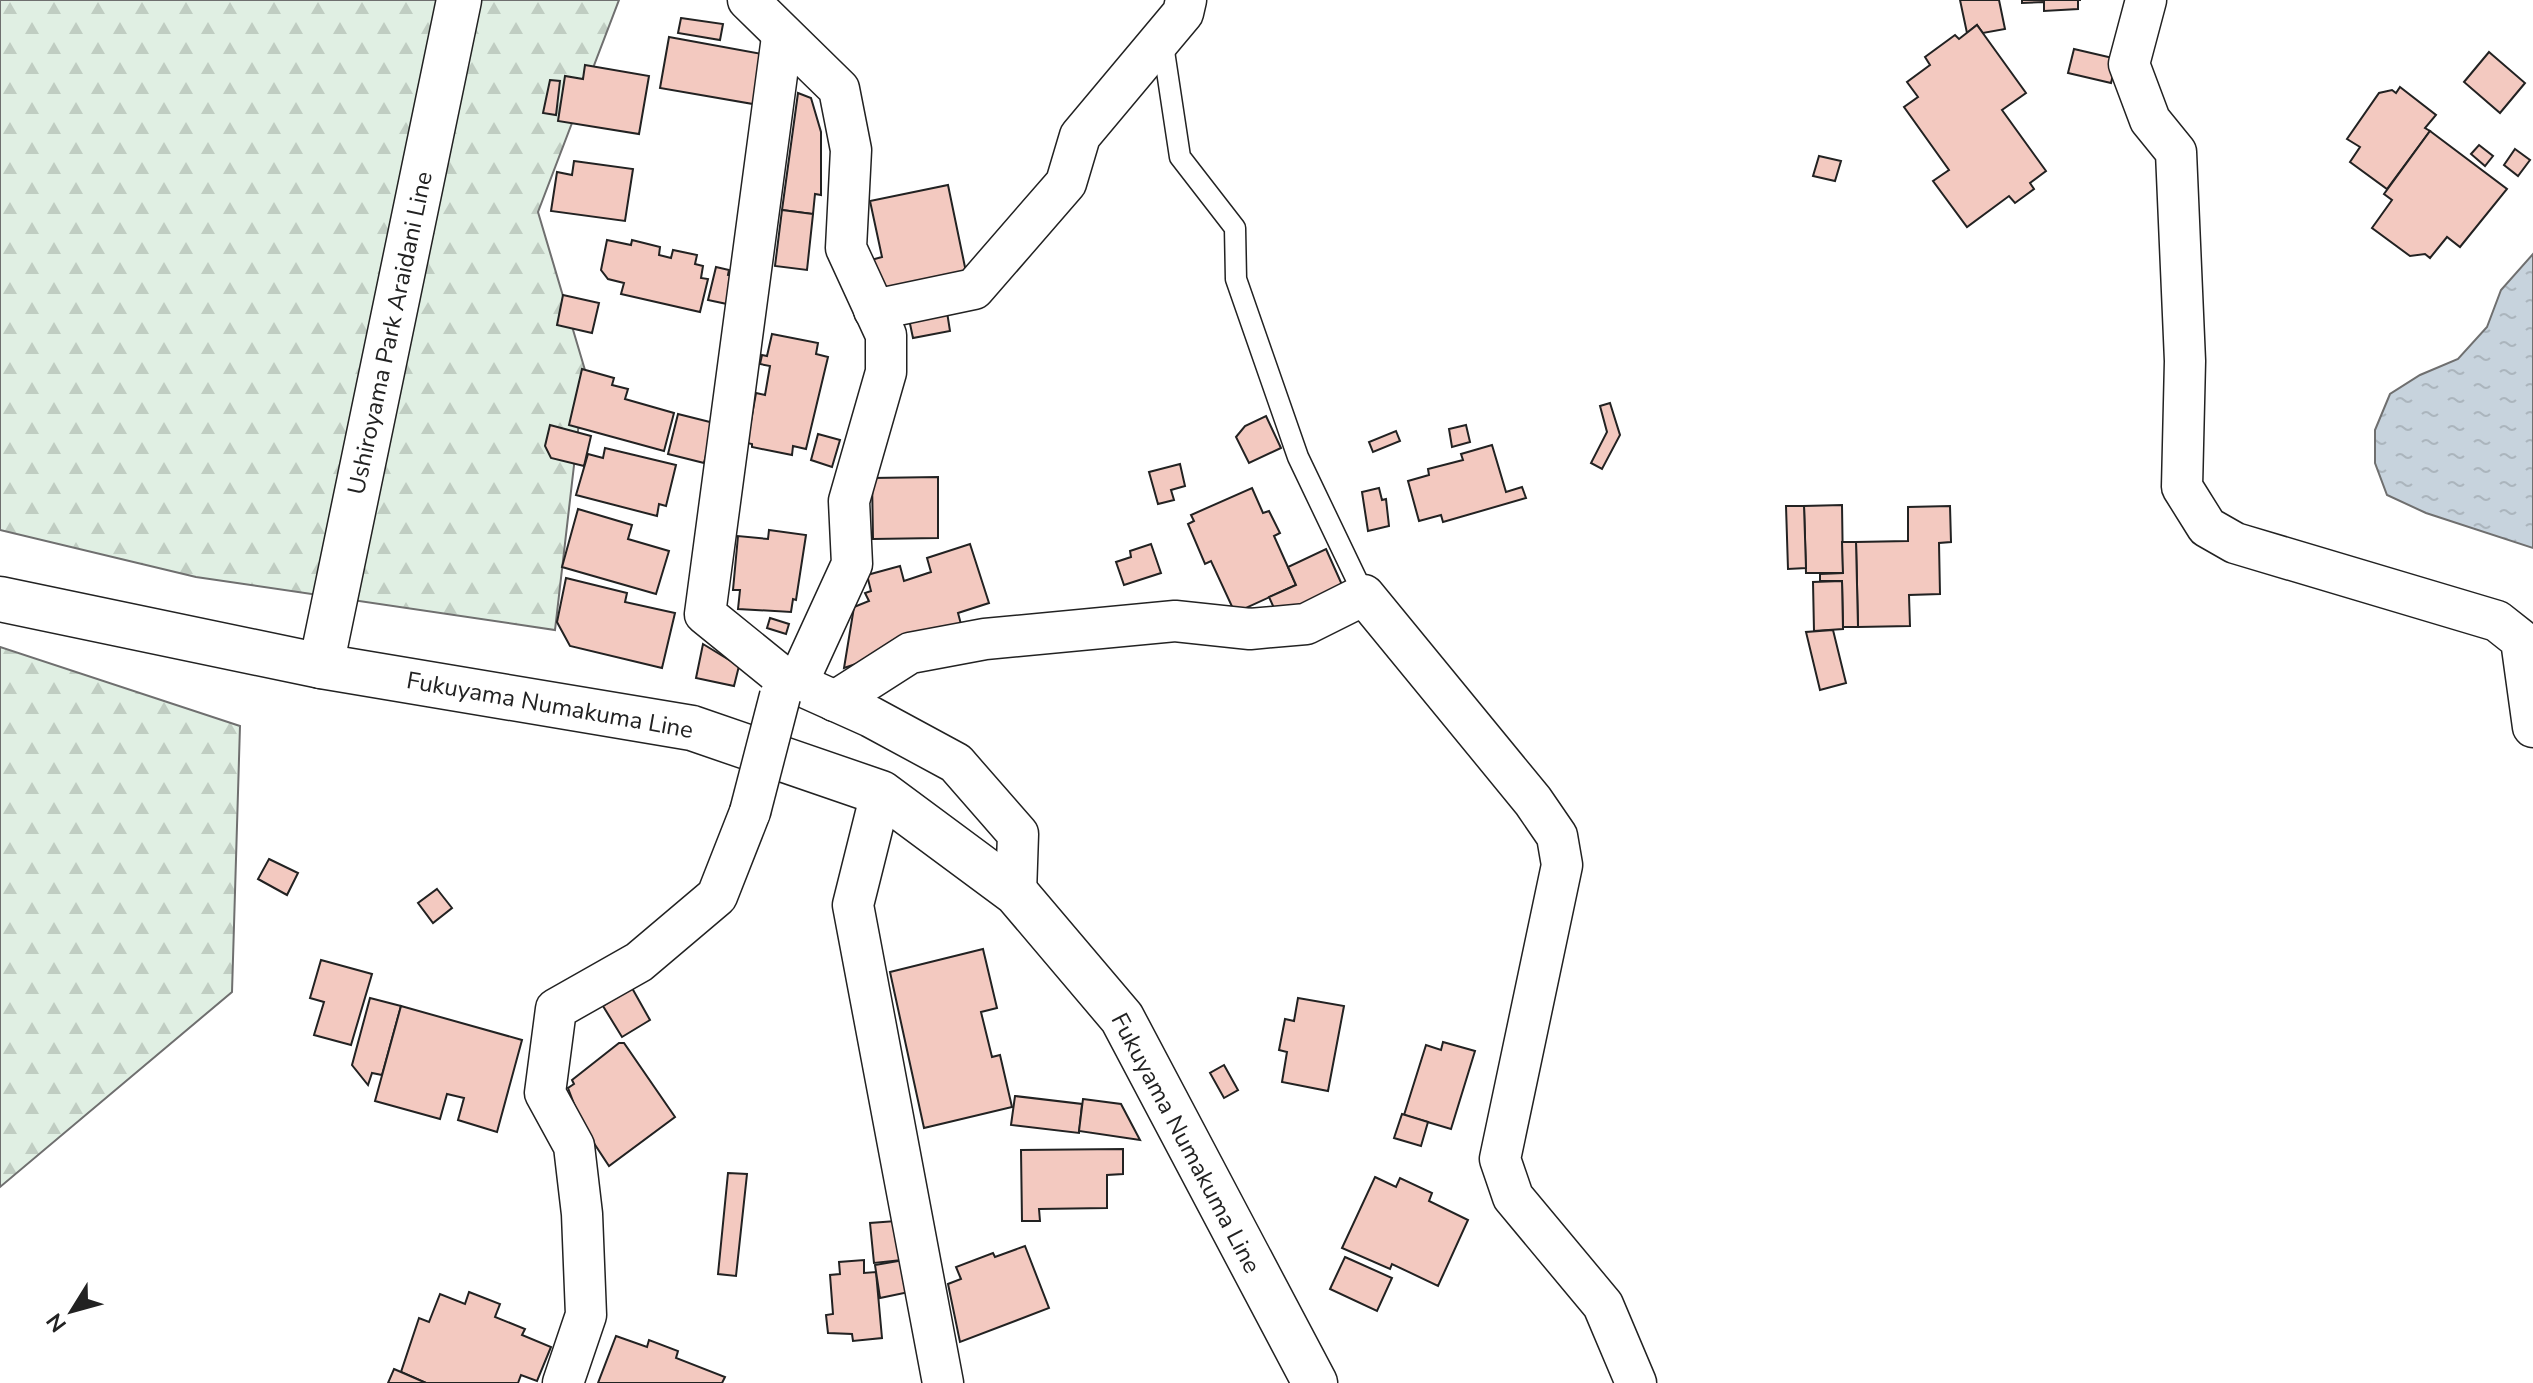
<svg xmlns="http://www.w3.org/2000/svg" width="2533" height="1383" font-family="'Nunito Sans',sans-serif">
  <defs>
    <pattern id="forest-firs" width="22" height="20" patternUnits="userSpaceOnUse" patternTransform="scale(2)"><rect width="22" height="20" fill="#e0efe3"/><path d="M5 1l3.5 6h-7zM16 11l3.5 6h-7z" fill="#c0cdc2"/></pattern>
    <pattern id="water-ripples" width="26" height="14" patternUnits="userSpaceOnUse" patternTransform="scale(2)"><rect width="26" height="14" fill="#c7d3dd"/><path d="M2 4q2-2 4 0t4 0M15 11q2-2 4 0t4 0" fill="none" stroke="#abb5bd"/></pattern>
  </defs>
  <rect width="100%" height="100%" fill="#fff"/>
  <g fill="url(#forest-firs)" stroke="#6f6f6f" stroke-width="2">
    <path d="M0,0H619L538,212L585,370L555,630L196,577L0,530Z"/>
    <path d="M0,647L240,726L232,992L0,1187Z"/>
  </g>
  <path fill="url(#water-ripples)" stroke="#6f6f6f" stroke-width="2" d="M2533,254V548L2426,513L2387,495L2375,463V430L2390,394L2420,375L2458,359L2487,327L2501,290Z"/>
  <g fill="#f3c9c0" stroke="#222" stroke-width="2">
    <path d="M1960,0H1999L2005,29L1983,33L1977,25L1967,33Z"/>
    <path d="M2022,0H2081H2078V9L2044,11V2L2022,3Z"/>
    <path d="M681,18L723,24L720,40L678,33Z"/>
    <path d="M1977,25L2026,93L2002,110L2046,171L2030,183L2034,189L2015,203L2009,196L1967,227L1933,181L1949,170L1904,107L1918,97L1907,82L1930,65L1925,57L1955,35L1959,39Z"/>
    <path d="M669,37L762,54L753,104L660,88Z"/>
    <path d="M2074,49L2117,59L2111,83L2068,73Z"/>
    <path d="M2489,52L2525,83L2500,113L2464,82Z"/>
    <path d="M585,65L649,76L639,134L558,121L565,76L583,79Z"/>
    <path d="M550,80L560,81L556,115L543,113Z"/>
    <path d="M2400,87L2436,115L2425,128L2430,131L2387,189L2350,162L2360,147L2347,139L2379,93L2392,90L2396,93Z"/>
    <path d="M798,93L811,98L821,132V195L815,194L813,214L782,210Z"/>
    <path d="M2430,131L2507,189L2460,247L2447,237L2430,258L2425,254L2410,256L2372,228L2392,200L2384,194Z"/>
    <path d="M2479,145L2493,156L2485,166L2471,154Z"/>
    <path d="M2515,149L2530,160L2518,176L2504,165Z"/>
    <path d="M1819,156L1841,161L1835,181L1813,176Z"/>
    <path d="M574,161L633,169L625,221L551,211L557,172L572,175Z"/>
    <path d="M948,185L966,272L877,290L871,260L882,257L870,201Z"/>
    <path d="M782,210L813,214L807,270L775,266Z"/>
    <path d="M607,240L631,245L632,240L660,247L659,255L671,258L673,250L697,255L695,264L703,266L701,278L708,279L700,312L621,294L624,283L608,279L601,270Z"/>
    <path d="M716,267L729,270L728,275L734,276L727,304L708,300Z"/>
    <path d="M563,295L599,303L592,333L557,325Z"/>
    <path d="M947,312L950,331L913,338L909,319Z"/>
    <path d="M772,334L818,343L816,354L828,357L806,449L793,446L792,455L752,447V444L747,443L756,393L765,395L770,366L760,364L762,355L767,356Z"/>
    <path d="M582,369L614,378L612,385L628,389L625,399L674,413L664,451L569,425Z"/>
    <path d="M1610,403L1620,435L1602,469L1591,463L1607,432L1600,406Z"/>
    <path d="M678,414L714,423L704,463L668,454Z"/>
    <path d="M1266,416L1281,448L1249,463L1236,437L1245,426Z"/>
    <path d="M550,425L591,436L584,466L551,458L545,446Z"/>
    <path d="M1466,425L1470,442L1452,447L1449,429Z"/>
    <path d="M1396,431L1400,441L1373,452L1369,442Z"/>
    <path d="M818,434L840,440L832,467L811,460Z"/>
    <path d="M1492,445L1506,492L1522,487L1526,498L1443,522L1441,515L1419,521L1408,481L1429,475L1428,469L1463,460L1461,454Z"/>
    <path d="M605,448L676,465L666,506L659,504L657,516L576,495L588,454L603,458Z"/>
    <path d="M1180,464L1185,486L1171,490L1174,500L1158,504L1149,472Z"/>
    <path d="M938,477V538L873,539L872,478Z"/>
    <path d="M1252,488L1263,513L1269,511L1280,533L1274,536L1296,585L1235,613L1211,561L1205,564L1188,524L1194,521L1191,515Z"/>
    <path d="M1379,488L1382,500L1386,499L1389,526L1368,531L1362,492Z"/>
    <path d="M1842,505L1843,573H1806L1804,506Z"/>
    <path d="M1786,506H1804L1806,568L1788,569Z"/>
    <path d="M1950,506L1951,542L1939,543L1940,594L1909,595L1910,626L1858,627L1856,542L1908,541V507Z"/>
    <path d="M578,509L632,525L628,539L669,551L656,594L562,567Z"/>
    <path d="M769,530L806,535L796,600L793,599L791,612L738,609L740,590H733L738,536L768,539Z"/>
    <path d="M1842,542H1856L1858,627H1843L1842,581H1820V574L1843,573Z"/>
    <path d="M970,544L989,603L958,613L962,628L844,668L854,607L869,601L865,593L871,591L867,575L900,566L904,581L931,572L927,558Z"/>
    <path d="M1151,544L1161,573L1124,585L1116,562L1131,557L1130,551Z"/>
    <path d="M1326,549L1343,587L1278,617L1269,597L1296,585L1288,567Z"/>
    <path d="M566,578L627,593L625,602L675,613L662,668L570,646L557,622Z"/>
    <path d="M1842,581L1843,629L1814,631L1813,582Z"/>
    <path d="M770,618L789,624L786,634L767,628Z"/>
    <path d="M1833,630L1846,683L1820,690L1806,632Z"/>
    <path d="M703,644L739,666L734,686L696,678Z"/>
    <path d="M269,859L298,873L287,895L258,879Z"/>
    <path d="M437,889L452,908L433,923L418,903Z"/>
    <path d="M983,949L997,1008L981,1012L992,1057L1000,1055L1012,1107L924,1128L890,972Z"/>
    <path d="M321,960L372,974L351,1045L314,1035L324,1002L310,998Z"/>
    <path d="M632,988L650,1020L622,1037L603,1006Z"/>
    <path d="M370,998L401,1006L382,1075L372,1073L368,1085L352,1065Z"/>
    <path d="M1298,998L1344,1006L1328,1091L1282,1082L1287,1052L1279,1050L1285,1019L1294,1021Z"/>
    <path d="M401,1006L522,1040L497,1132L458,1120L464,1098L447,1094L440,1119L375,1101Z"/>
    <path d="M1443,1042L1475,1051L1451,1129L1404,1115L1426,1045L1441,1050Z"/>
    <path d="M619,1043H624L675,1117L609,1166L582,1125L568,1088L574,1084L572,1080Z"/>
    <path d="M1224,1065L1238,1090L1224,1098L1210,1073Z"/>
    <path d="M1015,1096L1082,1104L1079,1133L1011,1125Z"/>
    <path d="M1083,1099L1121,1104L1140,1140L1079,1131Z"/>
    <path d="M1402,1114L1428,1122L1421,1146L1394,1138Z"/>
    <path d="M1123,1149V1174L1107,1175V1208L1039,1209L1040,1221H1022L1021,1150Z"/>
    <path d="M728,1173L747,1174L736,1276L718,1274Z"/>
    <path d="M1375,1177L1396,1187L1400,1178L1432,1193L1429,1201L1468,1220L1438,1286L1392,1264L1390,1269L1342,1248Z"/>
    <path d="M896,1221L902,1260L874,1263L870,1223Z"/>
    <path d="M1025,1246L1049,1308L960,1342L948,1284L961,1279L956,1267L993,1253L995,1257Z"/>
    <path d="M1345,1257L1392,1278L1377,1311L1330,1289Z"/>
    <path d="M864,1260V1273L876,1272L882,1338L853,1341L852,1334L828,1333L826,1315L833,1314L830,1275L840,1274L839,1262Z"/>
    <path d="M904,1260L909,1292L880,1298L875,1265Z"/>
    <path d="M469,1292L500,1304L495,1317L525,1329L522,1335L551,1347L537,1381L521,1375L518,1383H426L401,1372L419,1318L429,1322L440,1294L465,1304Z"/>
    <path d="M616,1336L647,1347L649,1340L678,1351L676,1358L725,1377L722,1383H598Z"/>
    <path d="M394,1369L401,1372L426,1383H388Z"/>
  </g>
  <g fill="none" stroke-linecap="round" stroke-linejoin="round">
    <defs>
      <path id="service" d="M1162,38L1180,157L1235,228L1236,279L1298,457L1364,595"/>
      <g id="minor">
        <path d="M748,0L839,89L851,150L846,248L886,335V372L849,501L852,564L797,684"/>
        <path d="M2146,0L2129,64L2150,120L2176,152L2185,361L2182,487L2207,527L2235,543L2497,621L2521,640L2533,727"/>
        <path d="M782,37L705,614L784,678L871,717L956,763L1018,834L1016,893"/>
        <path d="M874,310L974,289L1066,183L1080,136L1183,13L1186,0"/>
        <path d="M835,701L910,653L985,639L1175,621L1250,629L1306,624L1364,595L1533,801L1557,836L1562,865L1500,1159L1513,1197L1603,1305L1636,1383"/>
        <path d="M881,793L853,905L943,1383"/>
        <path d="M563,1383L586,1315L582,1214L574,1146L545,1093L556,1009L639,962L717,896L750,812"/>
      </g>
      <path id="secondary" d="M321,666L459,0"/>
      <path id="primary" d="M0,599L321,666L692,728L881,793L1016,893L1122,1018L1315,1383"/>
    </defs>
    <use href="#service" stroke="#222" stroke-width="23"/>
    <use href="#minor" stroke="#222" stroke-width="43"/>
    <use href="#secondary" stroke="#222" stroke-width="47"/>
    <use href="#primary" stroke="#222" stroke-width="47"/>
    <use href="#service" stroke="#fff" stroke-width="20"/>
    <use href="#minor" stroke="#fff" stroke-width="40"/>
    <use href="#secondary" stroke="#fff" stroke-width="44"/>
    <use href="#primary" stroke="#fff" stroke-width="44"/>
    <defs>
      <path id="minor-bridge" d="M750,812L780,696"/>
    </defs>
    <use href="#minor-bridge" stroke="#222" stroke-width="43" stroke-linecap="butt"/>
    <use href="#minor-bridge" stroke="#fff" stroke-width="40"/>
  </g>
  <g text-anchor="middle" stroke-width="6" stroke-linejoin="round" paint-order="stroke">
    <g font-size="24" fill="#222" stroke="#fff">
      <text transform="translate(390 333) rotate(-78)" y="8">Ushiroyama Park Araidani Line</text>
      <text transform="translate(550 705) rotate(10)" y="8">Fukuyama Numakuma Line</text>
      <text transform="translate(1186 1143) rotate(62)" y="8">Fukuyama Numakuma Line</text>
    </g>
  </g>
  <g transform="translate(72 1311) rotate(233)" stroke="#ffffff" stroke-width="6" paint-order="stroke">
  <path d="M0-6L14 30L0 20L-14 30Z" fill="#222222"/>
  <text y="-12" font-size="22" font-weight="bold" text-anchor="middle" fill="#222222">N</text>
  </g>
</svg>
